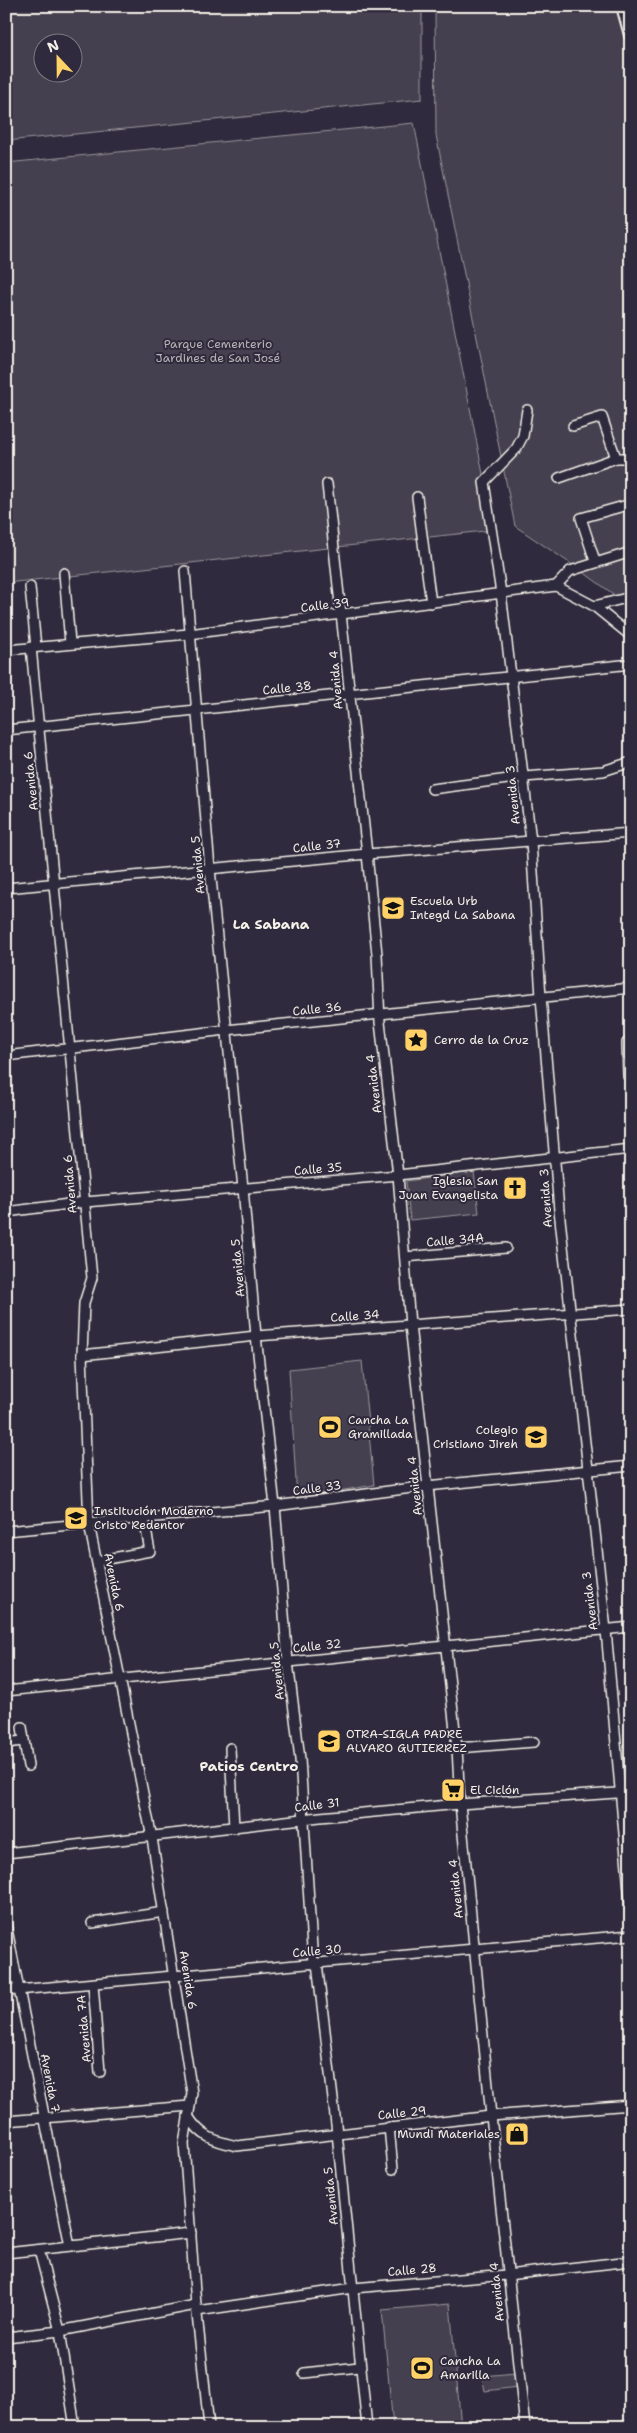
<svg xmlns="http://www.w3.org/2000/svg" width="637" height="2433" viewBox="0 0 637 2433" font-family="'Shantell Sans',sans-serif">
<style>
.green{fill:#454050;stroke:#9c989c;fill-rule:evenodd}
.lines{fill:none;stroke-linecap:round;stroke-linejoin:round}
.street-casing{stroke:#f4f1e8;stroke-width:12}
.secondary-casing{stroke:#f4f1e8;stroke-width:16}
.street{stroke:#2f2a3d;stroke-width:9}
.secondary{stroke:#2f2a3d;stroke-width:12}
.labels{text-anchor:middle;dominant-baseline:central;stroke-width:4;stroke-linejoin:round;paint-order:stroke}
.park-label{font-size:12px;fill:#b7b3b3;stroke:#2f2a3d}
.street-label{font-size:12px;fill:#f4f1e8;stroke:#2f2a3d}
.poi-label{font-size:12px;fill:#f4f1e8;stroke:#2f2a3d;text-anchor:start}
.neighbourhood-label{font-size:14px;font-weight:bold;fill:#f4f1e8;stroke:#2f2a3d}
</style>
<rect width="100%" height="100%" fill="#2f2a3d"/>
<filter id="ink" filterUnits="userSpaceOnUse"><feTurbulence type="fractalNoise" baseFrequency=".02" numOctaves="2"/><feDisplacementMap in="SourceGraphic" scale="10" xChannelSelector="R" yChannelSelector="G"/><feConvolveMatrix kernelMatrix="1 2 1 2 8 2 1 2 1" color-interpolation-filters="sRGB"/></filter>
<g filter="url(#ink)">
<g class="green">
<path d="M6,6H422V99L6,141ZM42,42H72V72H42Z"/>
<polygon points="435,6 618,6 631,51 631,607 583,572 515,526 436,135"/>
<polygon points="414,123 494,530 6,583 6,163"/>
<polygon points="474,1172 479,1213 410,1220 406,1181"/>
<polygon points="362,1361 374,1485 297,1498 289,1369"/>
<polygon points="450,2304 461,2427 393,2427 382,2310"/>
<polygon points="516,2373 518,2387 485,2391 482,2376"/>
</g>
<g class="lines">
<g class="street-casing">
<g id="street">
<polyline points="527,410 523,436 516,449 484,482 501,593 531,841 541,997 559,1210 606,1630 631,1913"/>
<polyline points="573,426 602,417 616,458 631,458"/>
<polyline points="559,478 616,458"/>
<polyline points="327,484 367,854 377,954 380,1022 398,1175 410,1325 457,1748 460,1804 491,2116 525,2427"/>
<polyline points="417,497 431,603"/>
<polyline points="595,561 581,518 631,504"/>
<polyline points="185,571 210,869 243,1188 256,1336 275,1506 288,1662 300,1759 313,1964"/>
<polyline points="64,573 70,643"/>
<polyline points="556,586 570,571 631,552"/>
<polyline points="30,587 36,647"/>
<polyline points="594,606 631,597"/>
<polyline points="31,647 92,1278 84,1303 82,1355 89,1524 152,1838 192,2093 184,2144 196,2305 209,2427"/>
<polyline points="6,650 189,634 556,586 594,606 631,636"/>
<polyline points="6,730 631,664"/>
<polyline points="432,789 524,777 603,771 631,762"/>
<polyline points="6,888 367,854 631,833"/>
<polyline points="6,1056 226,1030 631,988"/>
<polyline points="628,1076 627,1043 631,1042"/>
<polyline points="6,1212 85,1202 398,1175 631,1149"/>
<polyline points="405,1257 506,1248"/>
<polyline points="82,1355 256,1336 631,1309"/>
<polyline points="6,1531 275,1506 427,1486 631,1466"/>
<polyline points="97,1561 150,1551 144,1519"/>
<polyline points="6,1691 631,1627"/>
<polyline points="22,1727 28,1766"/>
<polyline points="6,1743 23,1741"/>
<polyline points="230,1748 234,1828"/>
<polyline points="457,1748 534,1742"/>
<polyline points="6,1853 320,1817 460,1804 631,1792"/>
<polyline points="92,1923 164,1912"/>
<polyline points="6,1924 70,2246"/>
<polyline points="317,1963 337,2133 367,2427"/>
<polyline points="93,1984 100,2072"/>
<polyline points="6,1991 631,1935"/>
<path d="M188,2116C201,2137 214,2141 237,2146L491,2116L631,2105"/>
<polyline points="6,2121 190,2106"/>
<polyline points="389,2127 393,2169"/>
<polyline points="39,2250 60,2331 75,2427"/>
<polyline points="6,2253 191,2233"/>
<polyline points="197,2311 353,2288 507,2275 631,2261"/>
<polyline points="6,2337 60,2331 196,2305"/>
<polyline points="304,2373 359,2367"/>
<polyline points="606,2427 631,2425"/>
</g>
</g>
<g class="secondary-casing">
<polyline id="secondary" points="623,6 631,35"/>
</g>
<use href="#street" class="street"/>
<use href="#secondary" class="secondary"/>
</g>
</g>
<defs>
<g id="school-square" transform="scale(1.25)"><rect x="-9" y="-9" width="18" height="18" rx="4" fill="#ffd166" stroke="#2f2a3d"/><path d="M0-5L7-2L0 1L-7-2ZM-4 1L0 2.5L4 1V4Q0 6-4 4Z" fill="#111"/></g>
<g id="sight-square" transform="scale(1.25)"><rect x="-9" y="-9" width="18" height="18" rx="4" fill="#ffd166" stroke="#2f2a3d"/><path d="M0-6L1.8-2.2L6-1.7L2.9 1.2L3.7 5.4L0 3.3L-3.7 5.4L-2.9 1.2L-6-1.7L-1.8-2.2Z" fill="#111"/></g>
<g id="church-square" transform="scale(1.25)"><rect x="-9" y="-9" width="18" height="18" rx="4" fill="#ffd166" stroke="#2f2a3d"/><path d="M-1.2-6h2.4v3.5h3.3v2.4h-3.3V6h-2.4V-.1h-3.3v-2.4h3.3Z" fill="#111"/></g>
<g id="stadium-square" transform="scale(1.25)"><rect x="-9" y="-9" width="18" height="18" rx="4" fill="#ffd166" stroke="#2f2a3d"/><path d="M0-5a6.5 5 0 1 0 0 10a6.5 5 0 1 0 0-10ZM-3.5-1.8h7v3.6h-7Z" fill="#111"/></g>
<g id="supermarket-square" transform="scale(1.25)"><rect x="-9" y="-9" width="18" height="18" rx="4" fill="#ffd166" stroke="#2f2a3d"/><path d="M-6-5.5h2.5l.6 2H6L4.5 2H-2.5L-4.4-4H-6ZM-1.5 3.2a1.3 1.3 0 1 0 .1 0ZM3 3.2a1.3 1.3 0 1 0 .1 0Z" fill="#111"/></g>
<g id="shop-square" transform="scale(1.25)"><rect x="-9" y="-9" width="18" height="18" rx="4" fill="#ffd166" stroke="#2f2a3d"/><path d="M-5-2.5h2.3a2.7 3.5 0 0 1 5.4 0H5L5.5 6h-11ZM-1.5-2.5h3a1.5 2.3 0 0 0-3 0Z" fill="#111"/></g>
</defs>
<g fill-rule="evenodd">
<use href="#school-square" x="393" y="908"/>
<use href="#sight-square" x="416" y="1040"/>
<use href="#church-square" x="515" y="1188"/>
<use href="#stadium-square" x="330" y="1427"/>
<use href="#school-square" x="536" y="1437"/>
<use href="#school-square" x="76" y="1518"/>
<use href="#school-square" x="329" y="1741"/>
<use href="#supermarket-square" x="453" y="1790"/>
<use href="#shop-square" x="517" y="2134"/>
<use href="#stadium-square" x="422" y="2368"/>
</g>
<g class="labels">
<g class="park-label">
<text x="218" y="344">Parque Cementerio<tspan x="218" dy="14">Jardines de San José</tspan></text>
</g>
<g class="street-label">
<text transform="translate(325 605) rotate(-7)">Calle 39</text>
<text transform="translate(336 680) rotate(-95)">Avenida 4</text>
<text transform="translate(287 688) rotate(-6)">Calle 38</text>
<text transform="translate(31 781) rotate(-96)">Avenida 6</text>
<text transform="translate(513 795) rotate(-96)">Avenida 3</text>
<text transform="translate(317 846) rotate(-6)">Calle 37</text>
<text transform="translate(198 865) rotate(-95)">Avenida 5</text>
<text transform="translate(317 1009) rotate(-6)">Calle 36</text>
<text transform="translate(374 1084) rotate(-97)">Avenida 4</text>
<text transform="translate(318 1169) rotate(-5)">Calle 35</text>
<text transform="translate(70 1184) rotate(-95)">Avenida 6</text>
<text transform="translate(546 1198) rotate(-94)">Avenida 3</text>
<text transform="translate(455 1240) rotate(-5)">Calle 34A</text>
<text transform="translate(238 1268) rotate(-95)">Avenida 5</text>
<text transform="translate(355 1316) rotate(-4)">Calle 34</text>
<text transform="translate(415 1486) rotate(-96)">Avenida 4</text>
<text transform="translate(317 1488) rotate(-7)">Calle 33</text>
<text transform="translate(114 1582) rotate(78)">Avenida 6</text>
<text transform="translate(590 1601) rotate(-97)">Avenida 3</text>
<text transform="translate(317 1646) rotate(-6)">Calle 32</text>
<text transform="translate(277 1671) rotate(-96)">Avenida 5</text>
<text transform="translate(317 1805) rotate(-7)">Calle 31</text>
<text transform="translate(456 1889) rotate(-96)">Avenida 4</text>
<text transform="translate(317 1951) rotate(-5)">Calle 30</text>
<text transform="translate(188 1980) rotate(81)">Avenida 6</text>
<text transform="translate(84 2029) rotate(-95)">Avenida 7A</text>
<text transform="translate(50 2083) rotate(79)">Avenida 7</text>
<text transform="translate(402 2113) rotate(-6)">Calle 29</text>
<text transform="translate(331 2196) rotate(-96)">Avenida 5</text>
<text transform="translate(412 2270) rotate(-5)">Calle 28</text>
<text transform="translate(497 2292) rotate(-96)">Avenida 4</text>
</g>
<g class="poi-label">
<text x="410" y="901">Escuela Urb<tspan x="410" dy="14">Integd La Sabana</tspan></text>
<text x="434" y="1040">Cerro de la Cruz</text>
<text x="498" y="1181" text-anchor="end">Iglesia San<tspan x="498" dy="14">Juan Evangelista</tspan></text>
<text x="348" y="1420">Cancha La<tspan x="348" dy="14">Gramillada</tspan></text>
<text x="518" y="1430" text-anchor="end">Colegio<tspan x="518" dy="14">Cristiano Jireh</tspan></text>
<text x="94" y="1511">Institución Moderno<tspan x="94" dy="14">Cristo Redentor</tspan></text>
<text x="346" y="1734">OTRA-SIGLA PADRE<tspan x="346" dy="14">ALVARO GUTIERREZ</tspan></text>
<text x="470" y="1790">El Ciclón</text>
<text x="500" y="2134" text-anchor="end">Mundi Materiales</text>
<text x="440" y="2361">Cancha La<tspan x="440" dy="14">Amarilla</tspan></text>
</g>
<g class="neighbourhood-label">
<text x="271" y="924">La Sabana</text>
<text x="249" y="1766">Patios Centro</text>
</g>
</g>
<rect width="637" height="2433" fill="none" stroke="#2f2a3d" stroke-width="25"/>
<rect x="12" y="12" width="612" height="2408" fill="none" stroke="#f4f1e8" stroke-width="2" filter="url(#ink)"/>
<g transform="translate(58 58) rotate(338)"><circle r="24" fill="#2f2a3d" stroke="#7e7a81"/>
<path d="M0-4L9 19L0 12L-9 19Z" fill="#ffd166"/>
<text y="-8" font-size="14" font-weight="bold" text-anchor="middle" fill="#f4f1e8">N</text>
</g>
</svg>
